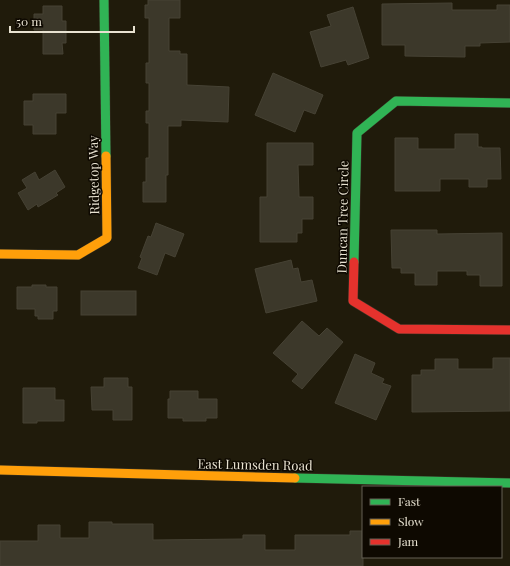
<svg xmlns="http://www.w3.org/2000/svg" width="510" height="566" viewBox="0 0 510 566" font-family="'Playfair Display',serif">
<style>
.building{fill:#3c382a;stroke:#464234}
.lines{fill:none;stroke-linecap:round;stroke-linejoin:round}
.fast-casing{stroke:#3a3628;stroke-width:10}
.slow-casing{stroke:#3a3628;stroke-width:10}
.jam-casing{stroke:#3a3628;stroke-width:10}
.fast{stroke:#30b455;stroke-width:9}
.slow{stroke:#ff9f0a;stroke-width:9}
.jam{stroke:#e5322d;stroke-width:9}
.labels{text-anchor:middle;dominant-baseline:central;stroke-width:3;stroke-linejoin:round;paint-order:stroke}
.street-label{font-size:13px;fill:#e8e2d1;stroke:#0e0901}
</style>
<rect width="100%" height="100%" fill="#201b0b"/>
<g class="building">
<polygon points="148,0 180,0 180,18 169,18 169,51 180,51 180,54 187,54 187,85 229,87 228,122 181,120 181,126 168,126 168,175 166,175 166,202 143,202 143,182 146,182 146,158 149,158 149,123 146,123 146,111 149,111 149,83 146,83 146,63 149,63 149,18 145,18 145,5 148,5"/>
<polygon points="452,3 452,10 497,10 497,5 510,5 510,42 480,43 480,46 465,46 465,57 405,56 405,45 382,45 382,4"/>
<polygon points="43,6 62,6 62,21 66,21 66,43 62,43 63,54 43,54 43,30 34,30 34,14 43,14"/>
<polygon points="353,7 369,58 348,65 346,60 321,67 310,32 331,26 327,15"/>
<polygon points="273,73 323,95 315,114 304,110 295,132 255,115"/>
<polygon points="33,94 66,94 66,113 56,113 56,134 33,134 33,125 24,125 24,101 33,101"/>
<polygon points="455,134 478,134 478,147 482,147 482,148 500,148 501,179 487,179 487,187 469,187 469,179 440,179 440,191 395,191 395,138 418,138 418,149 455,149"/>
<polygon points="267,143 313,143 313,165 298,165 299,197 313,197 313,219 302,219 302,233 297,233 297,242 260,242 260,197 267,197"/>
<polygon points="55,170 65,187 56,193 58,195 38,207 37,204 28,210 18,193 27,188 22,180 35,172 39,180"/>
<polygon points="156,223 184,234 175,257 165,253 157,275 138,268 142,258 140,257 148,236 151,237"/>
<polygon points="391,230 437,230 437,234 502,233 502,286 480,286 480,275 467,275 467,271 437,271 437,285 415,285 415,273 401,273 401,268 392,268"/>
<polygon points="291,260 293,269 298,268 301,282 312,280 317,301 266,313 255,269"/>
<polygon points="32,285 46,285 46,287 57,287 57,311 53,311 53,319 38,319 38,316 35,316 35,309 17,309 17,287 32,287"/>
<rect x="81" y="291" width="55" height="24"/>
<polygon points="302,321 319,336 327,328 343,342 302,389 292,381 298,374 273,353"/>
<polygon points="355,354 375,363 371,373 384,379 382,383 391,386 376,420 335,403"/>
<polygon points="493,358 510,358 510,411 412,412 412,375 421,375 421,370 435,370 435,359 458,359 458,369 493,369"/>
<polygon points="104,378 128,378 128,387 132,387 132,420 113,420 113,410 92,410 91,387 104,387"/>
<polygon points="23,388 55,388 55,400 64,400 64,421 37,421 37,423 23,423"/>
<polygon points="170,391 198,391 198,399 217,399 217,418 206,418 206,421 183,421 183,418 168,418 168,399 170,399"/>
<polygon points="89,522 112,522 112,524 153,524 153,540 243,539 243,535 265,535 265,550 295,550 295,535 350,535 350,531 363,531 363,566 0,566 0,541 38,541 38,525 60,525 60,538 89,538"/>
</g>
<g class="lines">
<g class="fast-casing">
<g id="fast">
<polyline points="104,0 106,156"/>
<polyline points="354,262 357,133 396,101 510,103"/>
<polyline points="295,478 510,483"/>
</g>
</g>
<g class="slow-casing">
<g id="slow">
<polyline points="0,254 78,255 107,238 106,156"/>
<polyline points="0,470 295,478"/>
</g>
</g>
<g class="jam-casing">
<polyline id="jam" points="354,262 353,301 399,329 510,330"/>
</g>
<use href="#fast" class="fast"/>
<use href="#slow" class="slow"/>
<use href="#jam" class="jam"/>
</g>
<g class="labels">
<g class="street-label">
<text transform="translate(93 175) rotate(-91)">Ridgetop Way</text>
<text transform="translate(342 217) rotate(-89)">Duncan Tree Circle</text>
<text transform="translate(255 464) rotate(1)">East Lumsden Road</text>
</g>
</g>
<rect x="362" y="486" width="140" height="72" fill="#0e0901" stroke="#656054"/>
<rect x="370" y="499" width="20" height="6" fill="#30b455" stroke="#656054"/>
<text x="398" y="506" font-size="12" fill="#e8e2d1">Fast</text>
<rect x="370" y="519" width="20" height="6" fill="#ff9f0a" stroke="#656054"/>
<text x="398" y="526" font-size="12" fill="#e8e2d1">Slow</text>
<rect x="370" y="539" width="20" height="6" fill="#e5322d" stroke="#656054"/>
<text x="398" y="546" font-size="12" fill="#e8e2d1">Jam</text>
<path d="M10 26v6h124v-6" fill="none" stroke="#e8e2d1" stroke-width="2"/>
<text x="16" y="26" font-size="12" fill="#e8e2d1" stroke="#0e0901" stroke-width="3" paint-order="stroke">50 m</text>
</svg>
